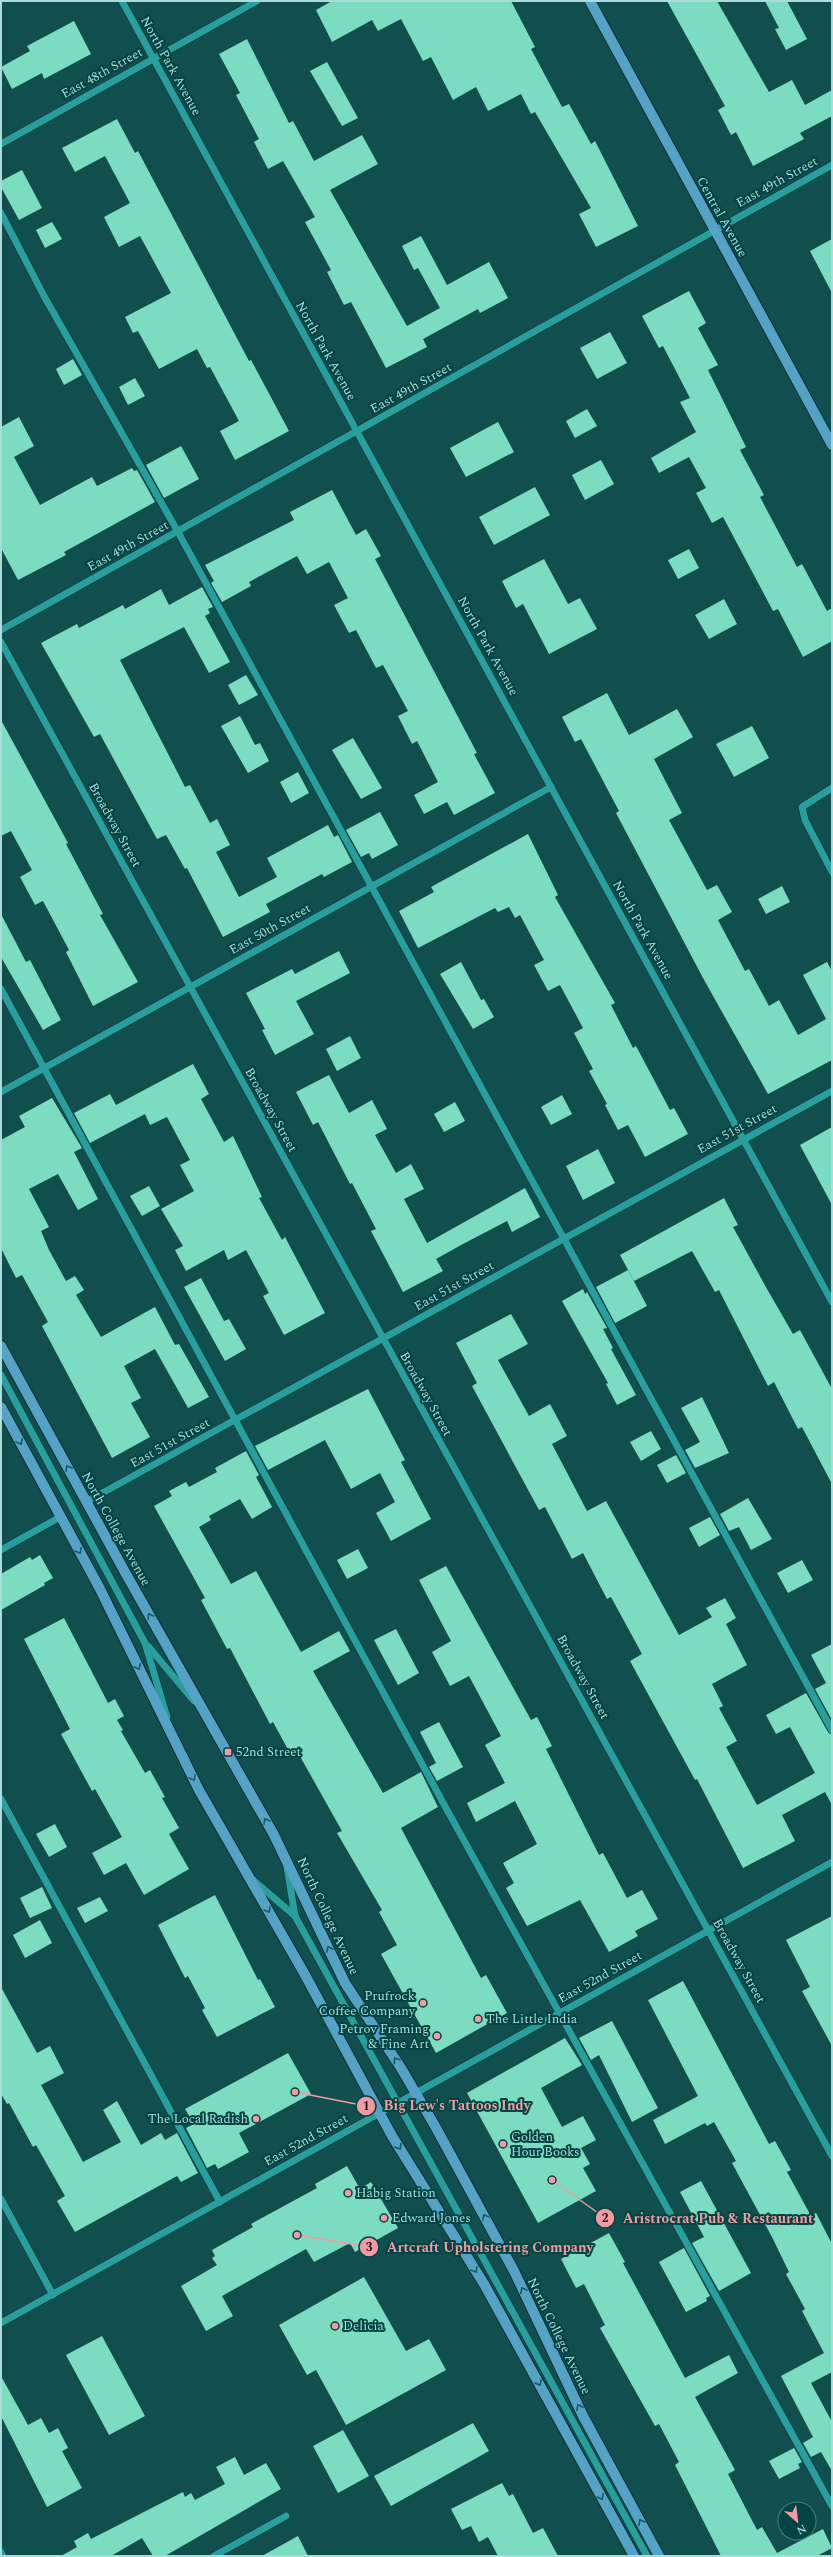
<svg xmlns="http://www.w3.org/2000/svg" width="833" height="2557" viewBox="0 0 833 2557" font-family="Spectral,serif">
<style>
.building{fill:#7cdcc1}
.lines{fill:none;stroke-linecap:round;stroke-linejoin:round}
.minor-casing{stroke:#0e3131;stroke-width:8}
.major-casing{stroke:#0e3131;stroke-width:12}
.minor{stroke:#289f9d;stroke-width:7}
.major{stroke:#54a2c6;stroke-width:10}
.oneway{stroke:#155c64}
.poi-dot{fill:#f49aa3;stroke:#004443;stroke-width:1.5}
.labels{text-anchor:middle;dominant-baseline:central;stroke-width:4;stroke-linejoin:round;paint-order:stroke}
.street-label{font-size:13px;fill:#acdcda;stroke:#004443}
.poi-label{font-size:13px;fill:#acdcda;stroke:#004443;text-anchor:start}
.leader{fill:none;stroke:#f49aa3;stroke-width:1.5}
.callout-dot{fill:#f49aa3;stroke:#004443;stroke-width:1.5}
.mark-label{font-size:12px;text-anchor:middle;font-weight:bold;fill:#111}
.callout-label{font-size:14px;text-anchor:middle;font-weight:bold;fill:#f49aa3;stroke:#004443;stroke-width:4;stroke-linejoin:round;paint-order:stroke}
</style>
<rect width="100%" height="100%" fill="#114f4e"/>
<g class="building">
<polygon points="332,1 511,1 535,47 531,49 562,107 569,104 591,144 595,141 638,226 596,247 579,214 591,208 535,112 531,114 521,94 488,111 476,87 453,100 431,57 423,61 401,19 378,31 372,20 332,42 316,10"/>
<polygon points="667,1 717,1 769,92 792,80 805,105 832,90 832,116 800,133 804,139 753,166 736,132 731,135 718,110 725,106"/>
<polygon points="765,1 787,1 807,39 786,50 775,29 779,28"/>
<polygon points="74,21 91,54 44,79 42,73 12,89 1,67 30,51 27,46"/>
<polygon points="247,39 289,123 293,121 314,161 362,135 378,164 330,190 407,326 440,308 418,268 414,270 402,246 421,236 447,285 489,262 508,298 480,313 478,309 423,339 427,347 386,368 351,302 344,305 327,272 331,270 305,222 315,217 283,161 268,169 254,142 259,139 236,95 240,93 219,54"/>
<polygon points="327,62 358,118 342,126 310,71"/>
<polygon points="117,119 135,153 138,151 249,361 251,360 289,431 235,460 220,431 239,421 210,367 207,368 197,349 159,369 138,331 133,333 125,317 171,293 140,236 119,247 104,217 130,203 105,156 75,172 62,148"/>
<polygon points="22,170 42,208 19,220 1,187 1,181"/>
<polygon points="52,222 62,239 45,248 36,230"/>
<polygon points="832,239 832,293 810,251"/>
<polygon points="689,291 706,323 698,328 718,365 708,370 746,447 740,450 764,495 760,497 797,567 802,564 827,611 832,608 832,641 803,657 778,609 773,611 723,517 712,523 696,493 706,488 689,457 659,473 651,458 696,432 680,402 690,398 663,346 659,348 642,316"/>
<polygon points="610,332 627,363 597,379 580,348"/>
<polygon points="73,359 82,375 64,385 56,369"/>
<polygon points="135,378 145,396 128,405 119,387"/>
<polygon points="587,409 597,426 575,438 566,421"/>
<polygon points="19,417 34,446 14,457 40,505 92,477 97,486 132,468 134,471 137,470 155,502 64,552 66,555 18,580 1,548 1,427"/>
<polygon points="498,422 514,452 466,477 450,448"/>
<polygon points="181,446 199,479 164,498 146,465"/>
<polygon points="601,460 614,484 585,500 572,475"/>
<polygon points="535,487 550,515 494,545 479,517"/>
<polygon points="332,490 356,535 366,529 381,556 375,559 477,753 474,754 495,793 454,815 447,802 424,814 414,795 438,782 417,741 412,744 398,716 408,711 383,665 376,668 356,630 349,633 334,605 348,598 329,562 307,574 297,556 249,582 251,586 222,602 211,583 214,581 205,565 294,520 290,512"/>
<polygon points="689,549 699,568 678,579 668,560"/>
<polygon points="544,559 568,604 580,598 597,629 549,654 523,604 516,608 502,581"/>
<polygon points="202,587 213,607 208,609 210,613 205,616 230,662 209,673 184,627 120,660 185,787 190,785 210,823 217,819 230,845 216,852 239,897 277,877 267,858 328,825 334,837 338,835 352,862 324,877 322,874 266,904 270,912 223,937 187,868 185,869 166,835 157,839 100,734 94,737 41,643 77,624 79,628 123,605 125,609 161,589 169,605"/>
<polygon points="724,599 737,624 709,639 695,615"/>
<polygon points="246,675 258,695 239,705 228,685"/>
<polygon points="607,693 629,735 677,709 693,737 654,759 682,813 669,820 707,890 717,885 732,912 718,920 745,971 749,969 769,1006 779,1000 798,1035 826,1019 803,975 827,962 832,971 832,1060 768,1094 703,978 616,813 619,811 581,739 575,742 562,717"/>
<polygon points="240,716 255,745 260,743 269,761 248,773 221,726"/>
<polygon points="1,720 68,843 66,844 103,914 100,915 138,982 93,1006 66,952 69,950 43,901 35,905 20,877 32,870 11,831 1,836"/>
<polygon points="752,726 769,758 734,777 716,744"/>
<polygon points="353,738 382,788 361,799 332,750"/>
<polygon points="298,772 309,793 291,803 280,782"/>
<polygon points="380,812 398,845 372,859 369,853 361,857 346,830"/>
<polygon points="528,834 558,895 555,897 615,1003 611,1005 633,1048 636,1046 670,1110 674,1108 688,1134 645,1157 628,1125 618,1130 605,1105 607,1104 589,1071 593,1069 574,1033 583,1028 560,985 548,991 534,965 544,960 520,915 515,918 509,907 498,912 495,908 418,948 399,911 434,892 431,887"/>
<polygon points="782,886 790,902 766,914 758,899"/>
<polygon points="1,914 26,962 30,960 61,1020 43,1030 1,957"/>
<polygon points="339,951 350,973 296,1001 314,1034 275,1055 262,1030 265,1029 246,993 292,969 295,974"/>
<polygon points="461,962 481,1000 484,999 494,1017 473,1029 440,974"/>
<polygon points="350,1036 361,1058 337,1071 326,1049"/>
<polygon points="193,1064 209,1094 201,1099 224,1142 233,1136 262,1197 259,1198 282,1240 285,1237 325,1313 284,1335 263,1296 269,1293 246,1250 228,1260 224,1250 186,1271 175,1250 183,1246 161,1209 194,1191 180,1165 190,1160 167,1117 150,1125 145,1114 90,1143 74,1113 110,1094 116,1105"/>
<polygon points="329,1075 349,1113 372,1100 387,1129 375,1135 396,1173 411,1164 424,1189 404,1199 427,1243 525,1188 540,1217 512,1232 507,1221 463,1244 436,1259 443,1271 403,1292 371,1231 376,1229 352,1183 350,1184 318,1122 313,1125 296,1092"/>
<polygon points="562,1095 572,1114 551,1125 541,1107"/>
<polygon points="52,1098 82,1148 74,1152 98,1199 78,1210 58,1174 29,1189 49,1227 41,1231 49,1250 66,1281 75,1276 84,1290 76,1295 101,1337 155,1307 175,1345 179,1344 209,1397 188,1408 155,1349 124,1366 141,1398 131,1403 150,1437 112,1458 42,1326 48,1322 22,1275 16,1278 1,1248 1,1140 25,1127 19,1116"/>
<polygon points="455,1102 465,1121 444,1132 434,1114"/>
<polygon points="832,1127 832,1205 800,1145"/>
<polygon points="598,1149 615,1183 583,1200 566,1166"/>
<polygon points="149,1186 160,1206 142,1216 130,1196"/>
<polygon points="724,1198 738,1225 733,1227 767,1289 793,1334 800,1330 832,1389 832,1484 802,1427 798,1429 774,1382 768,1386 719,1290 715,1292 692,1251 634,1281 620,1255"/>
<polygon points="628,1270 647,1306 615,1323 596,1287"/>
<polygon points="201,1278 224,1321 229,1319 246,1349 225,1361 184,1287"/>
<polygon points="583,1289 585,1294 587,1292 607,1328 603,1329 613,1348 611,1349 636,1395 617,1405 606,1384 608,1383 562,1301"/>
<polygon points="511,1314 528,1344 498,1360 529,1416 550,1404 567,1436 552,1444 587,1511 606,1501 679,1635 712,1617 706,1608 725,1598 736,1618 726,1624 747,1665 712,1684 723,1706 719,1708 737,1741 726,1747 757,1805 815,1773 790,1727 776,1734 766,1715 806,1693 828,1732 832,1735 832,1805 825,1792 782,1815 795,1841 743,1868 697,1779 695,1780 630,1661 642,1654 611,1597 607,1599 583,1553 572,1559 545,1507 539,1510 472,1386 477,1383 456,1343"/>
<polygon points="368,1389 405,1460 401,1462 431,1519 391,1541 376,1513 395,1502 380,1473 351,1489 325,1440 268,1470 255,1446"/>
<polygon points="702,1397 729,1453 695,1468 685,1450 700,1442 681,1408"/>
<polygon points="651,1431 661,1449 641,1461 630,1442"/>
<polygon points="246,1451 259,1475 256,1477 272,1507 252,1519 240,1499 209,1516 211,1520 199,1527 231,1584 256,1571 301,1652 339,1631 350,1651 313,1671 383,1793 421,1772 438,1807 401,1828 481,1978 486,1975 507,2013 436,2053 381,1954 397,1945 379,1912 382,1910 337,1833 342,1831 297,1751 291,1755 273,1722 270,1724 230,1648 227,1649 201,1600 205,1598 154,1506 172,1496 169,1491 186,1482 189,1487 217,1472 215,1468"/>
<polygon points="676,1455 686,1473 667,1483 657,1465"/>
<polygon points="748,1498 772,1539 751,1550 739,1527 729,1531 720,1514"/>
<polygon points="710,1517 720,1535 699,1547 689,1528"/>
<polygon points="358,1549 368,1568 347,1579 337,1560"/>
<polygon points="40,1555 53,1578 44,1583 45,1585 1,1610 1,1574 30,1557 32,1560"/>
<polygon points="802,1560 813,1580 788,1593 777,1573"/>
<polygon points="446,1566 531,1720 537,1717 552,1746 546,1749 599,1855 603,1853 627,1898 642,1890 658,1919 635,1931 638,1936 609,1952 580,1900 527,1926 506,1888 514,1883 503,1863 537,1844 515,1801 476,1822 467,1803 505,1783 485,1745 501,1736 469,1676 450,1686 432,1652 451,1641 419,1580"/>
<polygon points="64,1618 108,1703 115,1699 124,1716 117,1720 123,1730 121,1731 145,1773 150,1770 165,1797 162,1798 179,1828 169,1834 189,1869 144,1895 126,1863 104,1875 92,1853 122,1837 95,1789 92,1791 61,1734 70,1729 24,1639"/>
<polygon points="396,1629 419,1673 398,1685 374,1640"/>
<polygon points="832,1644 832,1720 815,1689 826,1683 811,1655"/>
<polygon points="439,1722 463,1767 437,1781 429,1767 436,1763 420,1732"/>
<polygon points="55,1824 67,1847 49,1857 36,1834"/>
<polygon points="42,1887 52,1908 30,1918 20,1898"/>
<polygon points="215,1895 258,1980 260,1979 275,2007 217,2037 202,2010 205,2008 188,1976 185,1978 158,1925"/>
<polygon points="100,1897 108,1911 85,1923 77,1908"/>
<polygon points="832,1916 832,2046 802,1991 810,1987 786,1940"/>
<polygon points="40,1920 52,1943 25,1958 13,1935"/>
<polygon points="683,1981 769,2144 775,2141 791,2170 787,2172 811,2216 816,2213 832,2244 832,2372 811,2383 832,2422 832,2471 821,2452 811,2457 803,2443 813,2437 781,2376 824,2353 802,2311 805,2309 786,2274 789,2272 772,2237 732,2163 736,2161 714,2122 707,2126 705,2123 665,2144 653,2120 698,2096 648,2000"/>
<polygon points="1,1987 37,2053 50,2046 64,2073 41,2085 83,2162 121,2142 103,2110 117,2101 141,2145 161,2133 165,2140 177,2133 198,2173 181,2182 177,2176 75,2232 57,2201 65,2196 36,2145 33,2147 9,2103 7,2104 1,2094"/>
<polygon points="612,2021 658,2108 632,2122 599,2055 591,2060 579,2038"/>
<polygon points="565,2038 582,2065 541,2088 562,2127 583,2116 596,2140 581,2148 590,2164 583,2168 596,2191 538,2223 467,2093"/>
<polygon points="288,2053 311,2094 239,2133 249,2152 218,2169 215,2164 207,2168 186,2128 194,2124 185,2109"/>
<polygon points="347,2166 360,2189 371,2182 398,2228 355,2252 350,2243 314,2262 306,2249 222,2296 233,2316 206,2331 181,2286 217,2265 212,2258 215,2256 212,2250 253,2227 251,2224 317,2188 315,2184"/>
<polygon points="701,2181 751,2273 719,2291 692,2243 704,2237 680,2192"/>
<polygon points="609,2233 625,2262 623,2263 685,2378 729,2355 738,2373 695,2397 735,2470 728,2474 757,2530 762,2527 777,2553 823,2529 832,2548 817,2556 721,2556 675,2465 679,2462 659,2424 655,2426 600,2328 605,2325 584,2284 576,2288 561,2259"/>
<polygon points="684,2248 710,2296 706,2298 707,2301 686,2312 659,2262"/>
<polygon points="364,2277 406,2351 429,2339 446,2370 346,2425 316,2370 307,2375 279,2325"/>
<polygon points="102,2336 145,2416 109,2435 66,2355"/>
<polygon points="1,2376 28,2425 41,2418 49,2433 58,2428 68,2448 62,2451 82,2488 47,2507 1,2416"/>
<polygon points="473,2423 489,2451 391,2506 374,2476"/>
<polygon points="343,2430 369,2476 338,2493 313,2446"/>
<polygon points="794,2448 802,2462 798,2464 800,2468 779,2479 769,2461"/>
<polygon points="235,2457 244,2475 266,2463 281,2489 165,2556 153,2556 142,2538 111,2556 61,2556 77,2547 74,2541 88,2533 91,2539 183,2492 185,2497 191,2493 195,2500 225,2484 216,2467"/>
<polygon points="502,2483 509,2496 513,2494 533,2533 543,2528 558,2556 498,2556 488,2537 479,2542 471,2526 462,2530 451,2509"/>
<polygon points="298,2536 308,2556 262,2556"/>
</g>
<g class="lines">
<g class="minor-casing">
<g id="minor">
<polyline points="122,1 832,1302"/>
<polyline points="1,144 257,1"/>
<polyline points="1,213 44,296 178,532 832,1730"/>
<polyline points="1,630 832,165"/>
<polyline points="1,642 832,2156"/>
<polyline points="832,788 802,807 805,820 832,872"/>
<polyline points="1,989 446,1808 832,2506"/>
<polyline points="1,1092 551,787"/>
<polyline points="1,1375 145,1643 167,1717"/>
<polyline points="86,1502 832,1091"/>
<polyline points="1,1550 60,1517"/>
<polyline points="148,1646 194,1701"/>
<polyline points="1,1799 220,2202"/>
<polyline points="287,1867 295,1916 647,2556"/>
<polyline points="253,1880 295,1916"/>
<polyline points="1,2199 53,2295"/>
<polyline points="1,2323 832,1862"/>
<polyline points="1,2552 3,2556"/>
<polyline points="214,2556 286,2516"/>
</g>
</g>
<g class="major-casing">
<g id="major">
<polyline points="590,1 832,445"/>
<polyline points="1,1346 126,1574 274,1835 345,1983 401,2068 435,2126 514,2271 583,2416 659,2556"/>
<polyline points="1,1407 99,1587 199,1790 304,1973 392,2136 484,2284 634,2556"/>
</g>
</g>
<use href="#minor" class="minor"/>
<use href="#major" class="major"/>
</g>
<defs><path id="oneway-chevron" d="M-2-3.5L2.5 0L-2 3.5" fill="none" stroke-width="1.6" stroke-linecap="round" stroke-linejoin="round"/></defs>
<g class="oneway">
<use href="#oneway-chevron" transform="translate(20 1442) rotate(61)"/>
<use href="#oneway-chevron" transform="translate(68 1468) rotate(-119)"/>
<use href="#oneway-chevron" transform="translate(79 1551) rotate(61)"/>
<use href="#oneway-chevron" transform="translate(150 1616) rotate(-120)"/>
<use href="#oneway-chevron" transform="translate(138 1667) rotate(64)"/>
<use href="#oneway-chevron" transform="translate(193 1778) rotate(62)"/>
<use href="#oneway-chevron" transform="translate(266 1821) rotate(-119)"/>
<use href="#oneway-chevron" transform="translate(268 1910) rotate(60)"/>
<use href="#oneway-chevron" transform="translate(329 1949) rotate(-115)"/>
<use href="#oneway-chevron" transform="translate(396 2060) rotate(-123)"/>
<use href="#oneway-chevron" transform="translate(399 2147) rotate(58)"/>
<use href="#oneway-chevron" transform="translate(485 2217) rotate(-118)"/>
<use href="#oneway-chevron" transform="translate(475 2270) rotate(58)"/>
<use href="#oneway-chevron" transform="translate(523 2290) rotate(-116)"/>
<use href="#oneway-chevron" transform="translate(539 2383) rotate(61)"/>
<use href="#oneway-chevron" transform="translate(579 2407) rotate(-116)"/>
<use href="#oneway-chevron" transform="translate(601 2497) rotate(61)"/>
<use href="#oneway-chevron" transform="translate(641 2522) rotate(-119)"/>
</g>
<g class="poi-dot">
<rect x="224" y="1748" width="8" height="8" rx="2"/>
<circle cx="423" cy="2003" r="4"/>
<circle cx="478" cy="2019" r="4"/>
<circle cx="437" cy="2036" r="4"/>
<circle cx="256" cy="2119" r="4"/>
<circle cx="503" cy="2144" r="4"/>
<circle cx="348" cy="2193" r="4"/>
<circle cx="384" cy="2218" r="4"/>
<circle cx="335" cy="2326" r="4"/>
</g>
<g class="labels">
<g class="street-label">
<text transform="translate(171 66) rotate(61)">North Park Avenue</text>
<text transform="translate(102 73) rotate(-29)">East 48th Street</text>
<text transform="translate(777 182) rotate(-29)">East 49th Street</text>
<text transform="translate(722 217) rotate(61)">Central Avenue</text>
<text transform="translate(326 351) rotate(61)">North Park Avenue</text>
<text transform="translate(411 388) rotate(-29)">East 49th Street</text>
<text transform="translate(128 546) rotate(-29)">East 49th Street</text>
<text transform="translate(488 646) rotate(61)">North Park Avenue</text>
<text transform="translate(115 825) rotate(61)">Broadway Street</text>
<text transform="translate(270 929) rotate(-29)">East 50th Street</text>
<text transform="translate(643 930) rotate(61)">North Park Avenue</text>
<text transform="translate(271 1110) rotate(61)">Broadway Street</text>
<text transform="translate(737 1129) rotate(-29)">East 51st Street</text>
<text transform="translate(454 1286) rotate(-29)">East 51st Street</text>
<text transform="translate(426 1394) rotate(61)">Broadway Street</text>
<text transform="translate(170 1443) rotate(-29)">East 51st Street</text>
<text transform="translate(116 1529) rotate(61)">North College Avenue</text>
<text transform="translate(583 1677) rotate(61)">Broadway Street</text>
<text transform="translate(328 1916) rotate(65)">North College Avenue</text>
<text transform="translate(739 1961) rotate(61)">Broadway Street</text>
<text transform="translate(600 1977) rotate(-29)">East 52nd Street</text>
<text transform="translate(306 2140) rotate(-29)">East 52nd Street</text>
<text transform="translate(559 2336) rotate(64)">North College Avenue</text>
</g>
<g class="poi-label">
<text x="236" y="1752">52nd Street</text>
<text x="415" y="1996" text-anchor="end">Prufrock<tspan x="415" dy="15">Coffee Company</tspan></text>
<text x="486" y="2019">The Little India</text>
<text x="429" y="2029" text-anchor="end">Petrov Framing<tspan x="429" dy="15">&amp; Fine Art</tspan></text>
<text x="248" y="2119" text-anchor="end">The Local Radish</text>
<text x="511" y="2137">Golden<tspan x="511" dy="15">Hour Books</tspan></text>
<text x="356" y="2193">Habig Station</text>
<text x="392" y="2218">Edward Jones</text>
<text x="343" y="2326">Delicia</text>
</g>
</g>
<path class="leader" d="M295 2092L366 2106M552 2180L605 2218M297 2235L369 2247"/>
<g class="callout-dot">
<circle cx="295" cy="2092" r="4"/>
<circle cx="552" cy="2180" r="4"/>
<circle cx="297" cy="2235" r="4"/>
<circle cx="366" cy="2106" r="10"/>
<circle cx="605" cy="2218" r="10"/>
<circle cx="369" cy="2247" r="10"/>
</g>
<g class="mark-label">
<text x="366" y="2110">1</text>
<text x="605" y="2222">2</text>
<text x="369" y="2251">3</text>
</g>
<g class="callout-label">
<text x="457" y="2110">Big Lew's Tattoos Indy</text>
<text x="718" y="2223">Aristrocrat Pub &amp; Restaurant</text>
<text x="490" y="2252">Artcraft Upholstering Company</text>
</g>
<rect width="833" height="2557" fill="none" stroke="#acdcda" stroke-width="4"/>
<g transform="translate(797 2521) rotate(152)"><circle r="19" fill="#004443" stroke="#45817f"/>
<path d="M0-3L7 15L0 10L-7 15Z" fill="#f49aa3"/>
<text y="-6" font-size="11" font-weight="bold" text-anchor="middle" fill="#acdcda">N</text>
</g>
</svg>
